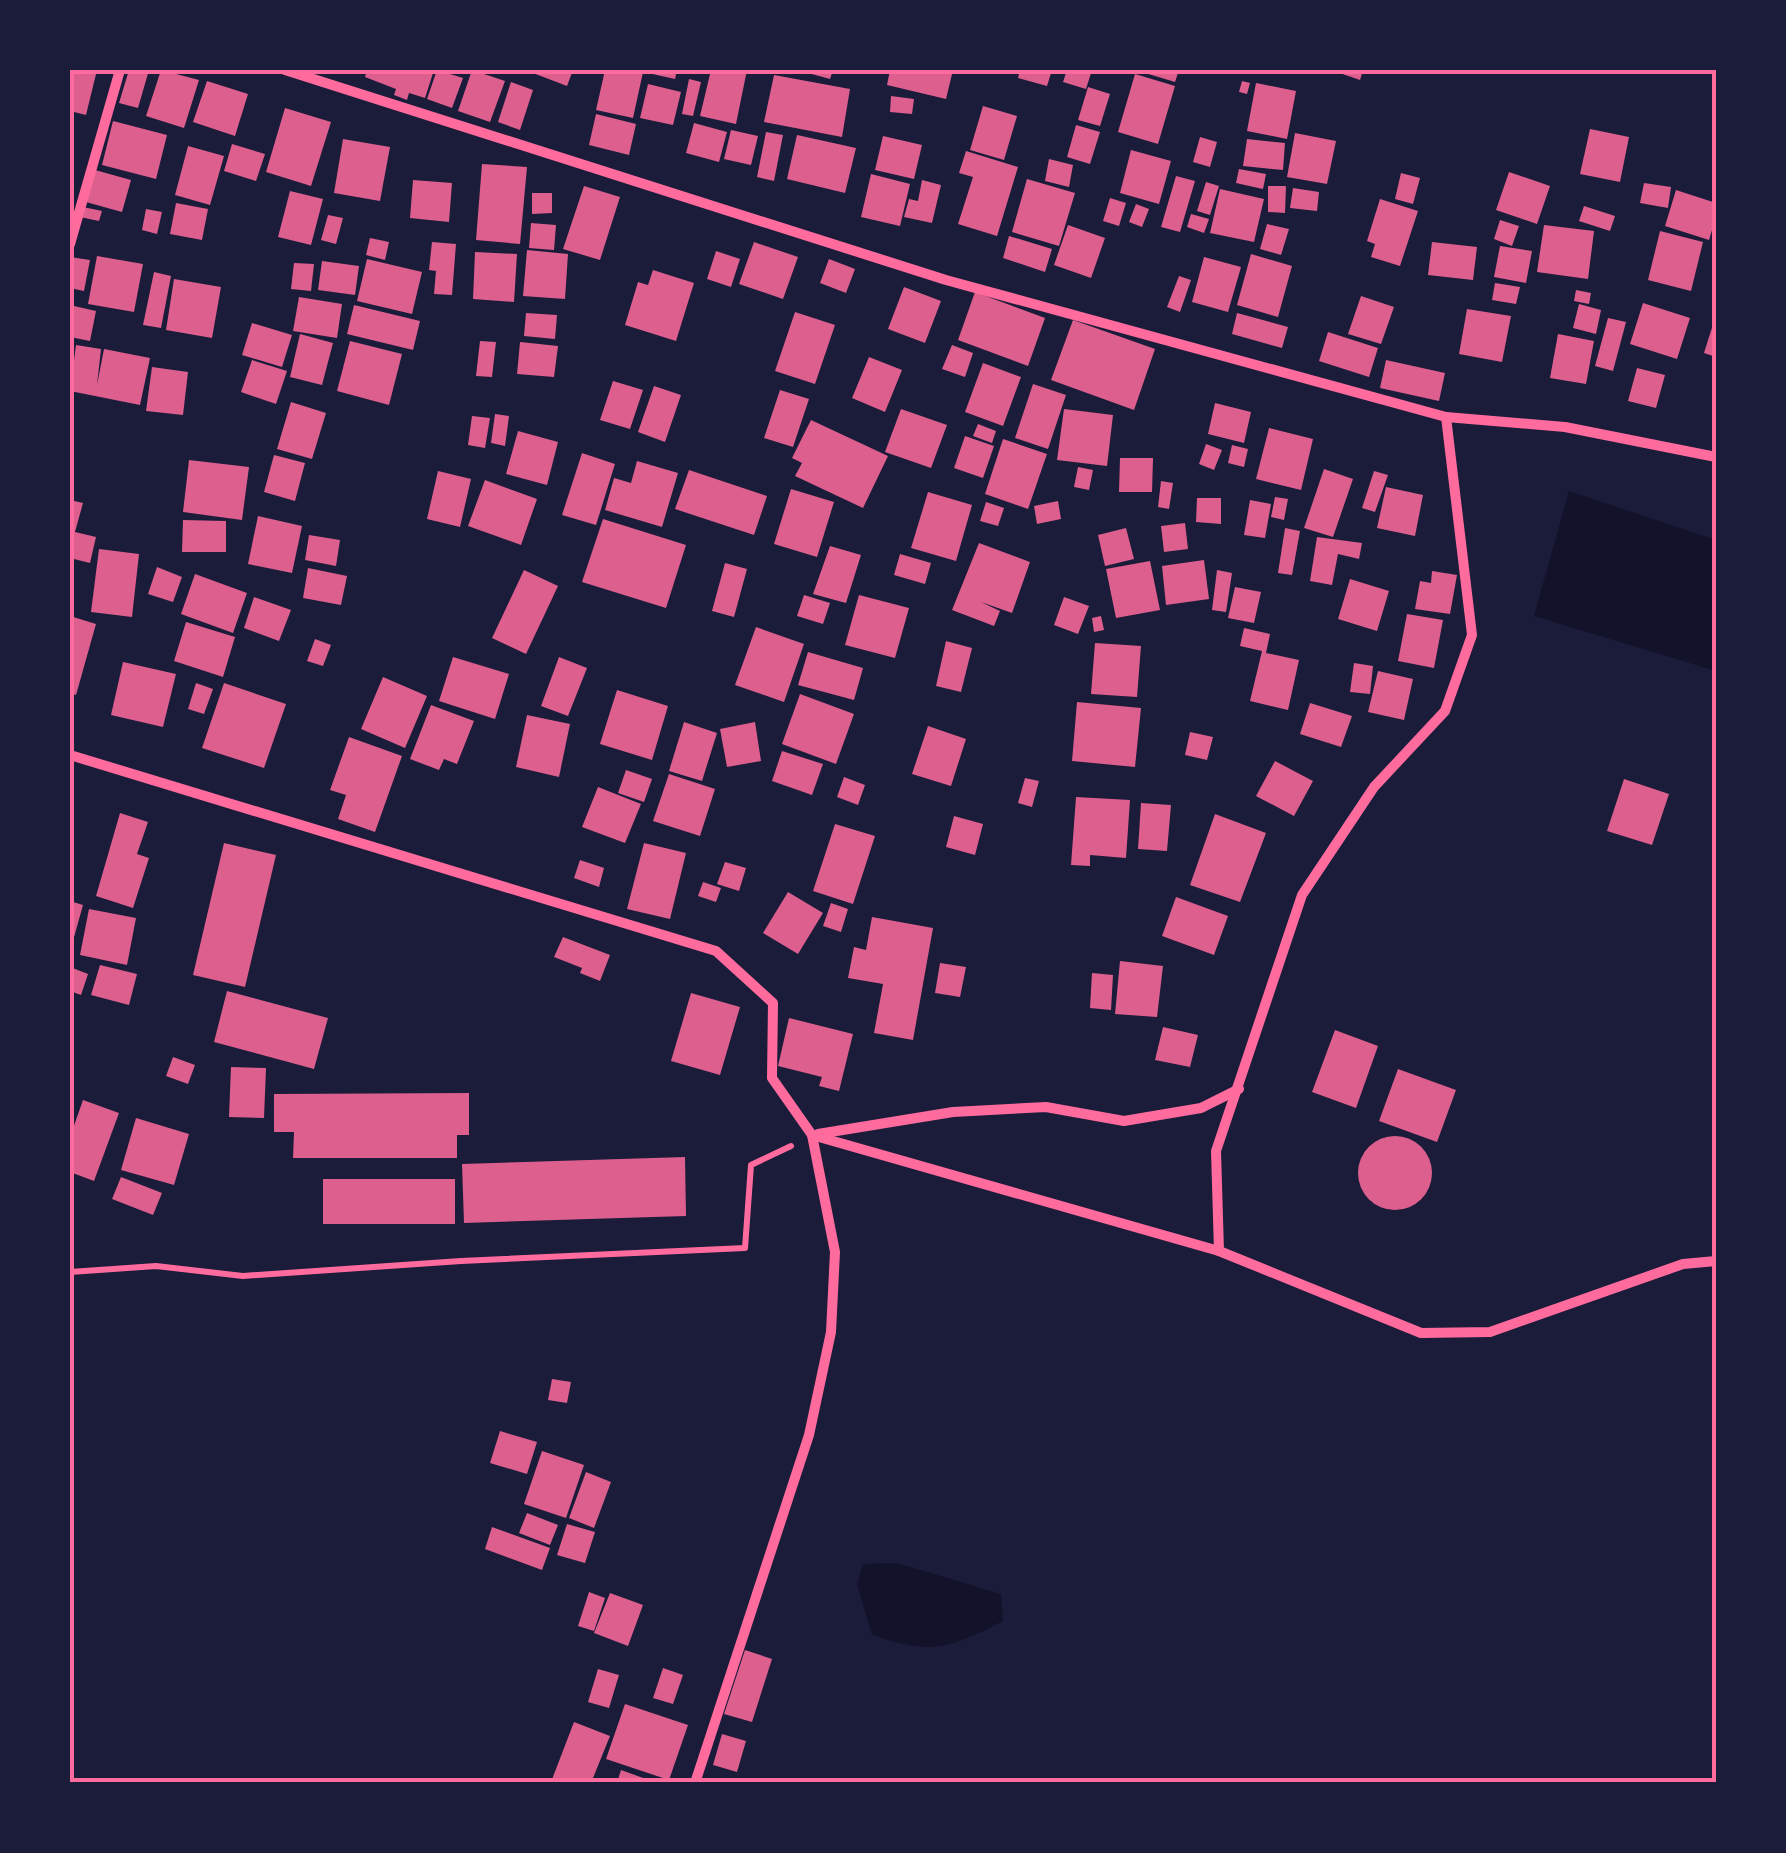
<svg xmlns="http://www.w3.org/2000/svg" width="1786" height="1853" viewBox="0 0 1786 1853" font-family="Poppins,sans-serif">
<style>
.water{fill:#12122b}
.building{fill:#dd5f8e}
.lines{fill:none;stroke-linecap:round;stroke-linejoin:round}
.path{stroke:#ff6b9d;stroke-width:6}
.minor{stroke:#ff6b9d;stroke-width:10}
.neatline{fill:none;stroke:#ff6b9d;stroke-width:4}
</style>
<rect width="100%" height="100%" fill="#1b1b3a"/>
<g class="water">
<polygon points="1569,491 1716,540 1716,671 1534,616"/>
<path d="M897,1563L1001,1594L1003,1621C948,1649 932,1655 872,1635L857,1584L863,1564Z"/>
</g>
<g class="building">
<polygon points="70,70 97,70 86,115 70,111"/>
<polygon points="129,70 149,70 138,108 119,103"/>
<polygon points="161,70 199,80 184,128 146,116"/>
<polygon points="367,70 434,70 425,98 409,93 407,100 394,95 396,89 365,77"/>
<polygon points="437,70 463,78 452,108 427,99"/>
<polygon points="472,70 505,81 490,122 458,111"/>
<polygon points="525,70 573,70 567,86"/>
<polygon points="605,70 643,72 633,118 596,110"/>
<polygon points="649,70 677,70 675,79 648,73"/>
<polygon points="711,70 747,70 736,124 700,116"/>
<polygon points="797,70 833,70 830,79"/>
<polygon points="890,70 953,70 946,99 887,85"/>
<polygon points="1020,70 1052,70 1047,86 1018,78"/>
<polygon points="1067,70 1092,70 1086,89 1063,82"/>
<polygon points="1146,70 1179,70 1175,82 1145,73"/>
<polygon points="1331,70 1363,70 1360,80"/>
<polygon points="1135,74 1175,86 1158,144 1118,132"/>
<polygon points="774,75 850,89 842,137 764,122"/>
<polygon points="689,79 701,82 693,116 682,114"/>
<polygon points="207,81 248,94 235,136 193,122"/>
<polygon points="1242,81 1250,83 1247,94 1239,92"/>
<polygon points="511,82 533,90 520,130 498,122"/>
<polygon points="1256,83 1296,91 1287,139 1247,131"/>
<polygon points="648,84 681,92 673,125 640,118"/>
<polygon points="1088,87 1110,94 1100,126 1078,120"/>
<polygon points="891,96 914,99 912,114 890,112"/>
<polygon points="983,106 1017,116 1004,160 970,150"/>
<polygon points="285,108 331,122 311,186 266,172"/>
<polygon points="596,114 636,124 629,155 589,145"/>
<polygon points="113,121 167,135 156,179 102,165"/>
<polygon points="694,123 727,132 719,162 686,153"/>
<polygon points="1076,125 1100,132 1090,164 1067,157"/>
<polygon points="1590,129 1629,137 1620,182 1580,174"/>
<polygon points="731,130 758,136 751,165 724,159"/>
<polygon points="766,132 783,135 774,181 757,177"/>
<polygon points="1295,133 1336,141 1327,184 1287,177"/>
<polygon points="797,135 856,148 845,193 787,179"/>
<polygon points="883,136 922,145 914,179 875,170"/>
<polygon points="1200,137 1217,142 1210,167 1193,162"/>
<polygon points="343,139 390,147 380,201 334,193"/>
<polygon points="1247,139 1285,143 1283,170 1243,166"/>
<polygon points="232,144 265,154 256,181 224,171"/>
<polygon points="188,146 224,156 210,205 175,195"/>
<polygon points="1131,150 1171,161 1159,204 1120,193"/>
<polygon points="966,151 1018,167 997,236 958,224 973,177 959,173"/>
<polygon points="1049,159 1073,165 1069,187 1045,181"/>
<polygon points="482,164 527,167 520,244 476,240"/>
<polygon points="1239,169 1266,174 1263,189 1236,183"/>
<polygon points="95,170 131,180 122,212 86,202"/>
<polygon points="1509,172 1550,186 1537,224 1496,210"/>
<polygon points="1401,173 1420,178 1413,204 1395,199"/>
<polygon points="871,174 910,184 900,226 861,217"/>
<polygon points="1176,176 1195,181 1180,232 1161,227"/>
<polygon points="1027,179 1075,193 1059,246 1012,232"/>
<polygon points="413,180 452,183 449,222 410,218"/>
<polygon points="922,180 941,185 932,223 904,217 909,199 918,201"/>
<polygon points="1206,182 1219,186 1210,215 1197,211"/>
<polygon points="1644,183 1671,187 1668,208 1640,203"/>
<polygon points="584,186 620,197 600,260 563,249"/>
<polygon points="1268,186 1286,186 1285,213 1268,212"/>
<polygon points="1293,188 1319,192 1317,211 1290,208"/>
<polygon points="1220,189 1264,199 1254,242 1210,233"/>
<polygon points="1676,190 1716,203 1716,217 1709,240 1665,226"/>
<polygon points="290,191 323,199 311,245 278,237"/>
<polygon points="532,193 552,193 552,213 532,214"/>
<polygon points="1110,198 1126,203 1119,226 1103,221"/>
<polygon points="1380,199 1418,211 1400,266 1371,257 1375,244 1367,241"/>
<polygon points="176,203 208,209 202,240 170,234"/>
<polygon points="1136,204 1149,209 1142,227 1129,222"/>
<polygon points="1584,206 1615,216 1610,231 1579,221"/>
<polygon points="83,207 102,211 99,221 80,217"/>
<polygon points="146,209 162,212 157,234 142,230"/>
<polygon points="1191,214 1209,219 1204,233 1187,227"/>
<polygon points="328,215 343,218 336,244 321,240"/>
<polygon points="1500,220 1519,226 1512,246 1494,239"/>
<polygon points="531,223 556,225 554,250 529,248"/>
<polygon points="1267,224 1289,229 1281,255 1260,249"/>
<polygon points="1068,225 1105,238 1091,278 1054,265"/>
<polygon points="1544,225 1594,231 1588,279 1537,272"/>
<polygon points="1660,231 1703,242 1691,291 1648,280"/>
<polygon points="1009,236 1052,249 1045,272 1003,258"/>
<polygon points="370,238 389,242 385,260 366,255"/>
<polygon points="432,242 456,244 452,295 434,294 436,271 429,270"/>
<polygon points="754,242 798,257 783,299 739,284"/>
<polygon points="1432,242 1477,247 1473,280 1428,275"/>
<polygon points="1500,246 1532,251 1526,283 1494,277"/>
<polygon points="527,250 568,254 565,299 523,296"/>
<polygon points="716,251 740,259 731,287 707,279"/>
<polygon points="475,252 517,254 514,302 473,299"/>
<polygon points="1251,254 1292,266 1278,317 1237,305"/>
<polygon points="97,256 143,264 134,312 88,304"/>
<polygon points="70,257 90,260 84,291 70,288"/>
<polygon points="1204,257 1241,267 1228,312 1192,302"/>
<polygon points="367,259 422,272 412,314 357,301"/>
<polygon points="829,259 855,269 846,293 820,283"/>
<polygon points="322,261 359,266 355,295 318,290"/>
<polygon points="294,263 314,264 311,291 291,289"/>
<polygon points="653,270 694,283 676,341 625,325 638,282 648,285"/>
<polygon points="154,272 171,276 161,328 143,325"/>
<polygon points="1179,276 1191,280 1180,312 1167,307"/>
<polygon points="174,279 221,287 212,338 166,330"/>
<polygon points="1495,283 1520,287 1516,304 1492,300"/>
<polygon points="904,287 941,301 925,343 888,329"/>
<polygon points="1576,290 1591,293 1589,304 1574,301"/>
<polygon points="975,292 1045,318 1028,366 958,340"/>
<polygon points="1361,296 1394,307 1381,344 1348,334"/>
<polygon points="299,297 342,304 337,338 293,331"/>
<polygon points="1643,303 1690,318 1677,359 1630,344"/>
<polygon points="1579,304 1601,310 1596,334 1573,328"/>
<polygon points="354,305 420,321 413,350 347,334"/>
<polygon points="74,306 96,311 90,341 70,337"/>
<polygon points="1467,309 1511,316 1502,362 1459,354"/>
<polygon points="795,312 835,325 815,384 775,371"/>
<polygon points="526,313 557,315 555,339 524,336"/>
<polygon points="1237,313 1288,327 1282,348 1232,334"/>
<polygon points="1608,318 1626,322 1613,371 1595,366"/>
<polygon points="1715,318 1716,318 1716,357 1704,353"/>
<polygon points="1073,320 1155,349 1134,410 1051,380"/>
<polygon points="252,323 292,335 282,367 242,355"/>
<polygon points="1328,332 1378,348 1369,377 1319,361"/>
<polygon points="300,334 333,343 322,385 290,377"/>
<polygon points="1558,334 1594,341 1586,384 1550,378"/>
<polygon points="350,341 402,354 389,405 337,391"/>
<polygon points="480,341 496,342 492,377 476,376"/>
<polygon points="520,342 558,346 554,377 517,374"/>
<polygon points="76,345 101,349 97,385 104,349 150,358 140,405 70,391"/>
<polygon points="952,345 973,353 965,377 942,369"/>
<polygon points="869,357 902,370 885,412 852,398"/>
<polygon points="252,360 287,371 276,404 241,392"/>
<polygon points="1386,360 1445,373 1439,401 1380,388"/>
<polygon points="983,363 1021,377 1003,426 965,412"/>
<polygon points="152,367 188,372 183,415 146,411"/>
<polygon points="1637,368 1665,375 1656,408 1628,401"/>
<polygon points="613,381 643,390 630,429 600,420"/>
<polygon points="1033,384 1066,395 1048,449 1015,438"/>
<polygon points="654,386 681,395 665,442 638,432"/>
<polygon points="780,390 809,399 793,447 764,438"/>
<polygon points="291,402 326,413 312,459 277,449"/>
<polygon points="1215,403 1251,412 1244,443 1208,434"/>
<polygon points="901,409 947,425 931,468 885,452"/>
<polygon points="1064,409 1113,415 1107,466 1057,460"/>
<polygon points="495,414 509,416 505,446 491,443"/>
<polygon points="472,416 490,418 485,448 468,445"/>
<polygon points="811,420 888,456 863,508 795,476 802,463 792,458"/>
<polygon points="978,424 996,431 992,443 973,436"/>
<polygon points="1269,428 1313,439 1301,490 1256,479"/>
<polygon points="518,431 558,442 547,485 506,474"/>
<polygon points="965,436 994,446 983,478 954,468"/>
<polygon points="1003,439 1047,454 1028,509 985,494"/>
<polygon points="1206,444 1222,450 1214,470 1199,464"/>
<polygon points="1232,445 1248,449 1244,467 1228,463"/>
<polygon points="582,453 615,464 596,525 562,515"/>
<polygon points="274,455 305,463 295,501 264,492"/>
<polygon points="1120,458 1153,458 1152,492 1119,492"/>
<polygon points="189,460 249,467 242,520 183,512"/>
<polygon points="637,461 678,473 662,527 605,510 614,478 631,483"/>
<polygon points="1078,467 1093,470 1089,490 1074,487"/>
<polygon points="1324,469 1353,479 1333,537 1304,528"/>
<polygon points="689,470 767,496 754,535 675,509"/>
<polygon points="438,471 471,479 460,527 427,519"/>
<polygon points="1374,471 1388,475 1375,512 1362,508"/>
<polygon points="485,480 537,499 521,545 468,526"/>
<polygon points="1161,481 1173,483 1169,509 1158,507"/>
<polygon points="1386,487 1423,495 1415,536 1377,528"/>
<polygon points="791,489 834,502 817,557 774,544"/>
<polygon points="928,492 972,505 956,561 911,548"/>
<polygon points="1275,497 1288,499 1284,520 1271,517"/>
<polygon points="1197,498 1221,498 1221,524 1196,522"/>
<polygon points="70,500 83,503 75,532 96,537 90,563 70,558"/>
<polygon points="1250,500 1271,504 1265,538 1244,535"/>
<polygon points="1058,501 1061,519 1037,524 1034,506"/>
<polygon points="986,502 1004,508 998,526 980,521"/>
<polygon points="258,516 302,526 292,573 248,564"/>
<polygon points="603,519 686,545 666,608 582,582"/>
<polygon points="183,520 226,521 226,552 182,552"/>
<polygon points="1185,523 1188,549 1164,552 1161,526"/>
<polygon points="1126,528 1134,559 1105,566 1098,535"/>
<polygon points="1285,528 1300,531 1292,575 1278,573"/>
<polygon points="309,535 340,540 336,566 305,560"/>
<polygon points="1317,537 1362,543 1359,559 1338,554 1332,585 1310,581"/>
<polygon points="979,543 1030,562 1012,613 981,602 1000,611 994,626 952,610"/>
<polygon points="830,546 861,555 846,603 813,594"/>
<polygon points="99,549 139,554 132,617 91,612"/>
<polygon points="900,554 931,563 925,584 894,575"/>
<polygon points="1204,560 1209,599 1166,605 1162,566"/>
<polygon points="1150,561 1160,610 1116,618 1106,569"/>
<polygon points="725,563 747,569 734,617 712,611"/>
<polygon points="157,567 182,577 173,602 148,594"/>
<polygon points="308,568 347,576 341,605 303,598"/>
<polygon points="524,570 558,586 526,654 492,638"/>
<polygon points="1217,570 1232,573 1226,612 1212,610"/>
<polygon points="1432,571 1457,575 1450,614 1415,609 1420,581 1431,583"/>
<polygon points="195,574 247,593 233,633 181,614"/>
<polygon points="1350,579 1389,591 1377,631 1338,619"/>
<polygon points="1235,587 1261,592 1254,623 1228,618"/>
<polygon points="804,595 830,603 823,624 797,616"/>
<polygon points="859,595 909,608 895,658 845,645"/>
<polygon points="254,597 291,610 279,641 244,628"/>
<polygon points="1064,597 1089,606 1078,634 1054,625"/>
<polygon points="1407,614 1443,620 1434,668 1398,661"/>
<polygon points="70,616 96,624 76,695 70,693"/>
<polygon points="1101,616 1104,630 1094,632 1092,618"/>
<polygon points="186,622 235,637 223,677 174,661"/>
<polygon points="756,627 804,644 784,702 735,685"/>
<polygon points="1244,628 1270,634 1266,653 1299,660 1288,710 1250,701 1262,651 1240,646"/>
<polygon points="315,639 331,645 323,666 307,661"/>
<polygon points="946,641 972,648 961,692 936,686"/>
<polygon points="1095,643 1141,646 1137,697 1091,694"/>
<polygon points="808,652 863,668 854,700 798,685"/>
<polygon points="453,657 509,674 495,719 439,701"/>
<polygon points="559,657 587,668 568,716 541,706"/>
<polygon points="123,662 176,674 163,727 111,715"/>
<polygon points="1354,663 1373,666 1370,694 1350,692"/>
<polygon points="1378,671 1413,679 1404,720 1368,712"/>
<polygon points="383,677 427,696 405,748 361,729"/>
<polygon points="196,683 213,689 204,714 188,709"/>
<polygon points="224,683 286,704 264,768 202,748"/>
<polygon points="617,690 668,706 652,760 600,744"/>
<polygon points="800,694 854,714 836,764 782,744"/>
<polygon points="1077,702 1141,708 1135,767 1072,761"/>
<polygon points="1310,703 1352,716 1341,747 1300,734"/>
<polygon points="431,705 474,721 457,764 444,759 439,770 410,759"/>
<polygon points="527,715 570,724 559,777 516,767"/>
<polygon points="684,722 717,733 702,781 669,771"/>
<polygon points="755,722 761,761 727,767 720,729"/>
<polygon points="928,726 966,739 951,786 912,774"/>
<polygon points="1190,732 1213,737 1207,760 1185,755"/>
<polygon points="349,737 402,756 375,832 338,819 346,795 330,790"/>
<polygon points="782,751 823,764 812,795 772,781"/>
<polygon points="1275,761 1313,781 1294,816 1256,796"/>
<polygon points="626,770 652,779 644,802 618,793"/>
<polygon points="669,774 715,789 700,836 653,821"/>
<polygon points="844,777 865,785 858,805 837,797"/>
<polygon points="1025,778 1039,781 1032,807 1018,803"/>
<polygon points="1624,779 1669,794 1652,845 1607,831"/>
<polygon points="598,787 641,804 625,843 582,827"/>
<polygon points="1076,797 1130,800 1126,858 1090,855 1090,866 1071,865"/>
<polygon points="1141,803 1171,805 1167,851 1138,849"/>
<polygon points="120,813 148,822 137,854 149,858 133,908 96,896"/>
<polygon points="1215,814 1266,833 1240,902 1190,885"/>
<polygon points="954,816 983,824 975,855 946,847"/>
<polygon points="835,824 875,836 853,904 813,891"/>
<polygon points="224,843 276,855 245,987 193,975"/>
<polygon points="644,843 686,853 670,919 627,909"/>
<polygon points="580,860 604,868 599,887 574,878"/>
<polygon points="725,862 746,868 739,891 717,884"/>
<polygon points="703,882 721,888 716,902 698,896"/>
<polygon points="788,892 823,913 798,954 763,933"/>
<polygon points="1176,897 1228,916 1214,955 1162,936"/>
<polygon points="70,901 83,905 71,948 70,948"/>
<polygon points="831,903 848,909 841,932 823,926"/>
<polygon points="89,909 136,918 127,965 80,955"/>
<polygon points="872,917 933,928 913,1040 874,1033 883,984 848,978 854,947 866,950"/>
<polygon points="563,937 610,955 600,981 580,973 582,968 554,957"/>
<polygon points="1120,961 1163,966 1157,1017 1115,1014"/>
<polygon points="940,963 966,967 960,997 935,993"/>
<polygon points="100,965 137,974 129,1005 91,995"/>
<polygon points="70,967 88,974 81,995 70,991"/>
<polygon points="1092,973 1113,975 1111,1010 1090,1008"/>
<polygon points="227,991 328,1018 314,1069 214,1042"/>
<polygon points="691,993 740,1007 720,1075 671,1061"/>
<polygon points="789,1018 853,1034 839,1091 819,1086 822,1077 778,1066"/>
<polygon points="1163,1027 1198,1035 1190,1067 1155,1060"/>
<polygon points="1335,1030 1378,1046 1356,1108 1312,1092"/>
<polygon points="173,1057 195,1065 188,1084 166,1076"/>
<polygon points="231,1067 266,1068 264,1118 229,1117"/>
<polygon points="1398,1069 1456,1090 1437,1142 1379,1121"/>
<polygon points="469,1093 469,1135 457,1135 457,1158 293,1158 294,1132 274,1132 274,1094"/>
<polygon points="83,1100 119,1113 94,1181 70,1172 70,1137"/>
<polygon points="136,1118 189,1134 174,1185 121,1170"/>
<circle cx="1395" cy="1173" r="37"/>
<polygon points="685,1157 686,1216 464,1223 462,1164"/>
<polygon points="121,1177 162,1193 153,1215 112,1199"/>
<rect x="323" y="1179" width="132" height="45"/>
<polygon points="552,1379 571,1382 567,1403 548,1400"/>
<polygon points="500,1431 537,1442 527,1474 490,1463"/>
<polygon points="542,1451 584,1465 566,1518 524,1504"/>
<polygon points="586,1472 611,1482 594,1528 569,1518"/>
<polygon points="527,1513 558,1525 550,1545 519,1533"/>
<polygon points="567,1524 595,1532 585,1563 557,1555"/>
<polygon points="492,1527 550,1548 542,1570 485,1549"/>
<polygon points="589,1592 605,1598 594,1631 578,1626"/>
<polygon points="610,1593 643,1605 628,1646 594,1633"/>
<polygon points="745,1650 772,1659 752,1722 724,1714"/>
<polygon points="663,1668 683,1675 673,1704 653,1698"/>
<polygon points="598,1669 619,1675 609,1708 588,1702"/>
<polygon points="625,1704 688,1725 669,1780 606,1759"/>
<polygon points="574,1722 610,1736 591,1783 554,1783 551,1782"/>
<polygon points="722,1734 746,1741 737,1772 713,1765"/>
<polygon points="621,1770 646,1779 644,1783 617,1783"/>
</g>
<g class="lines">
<polyline class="path" points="70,1272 156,1266 243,1276 461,1261 745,1248 751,1165 791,1146"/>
<g class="minor">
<polyline points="285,70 946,280 1446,417 1565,427 1716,457"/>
<polyline points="70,244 120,70"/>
<polyline points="70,755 716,951 773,1003 772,1078 812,1135 835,1252 831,1332 809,1435 695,1783"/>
<polyline points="818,1134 953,1112 1046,1107 1124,1121 1201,1108 1239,1089"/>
<polyline points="812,1135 1219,1251 1421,1333 1490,1332 1683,1264 1716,1261"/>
<polyline points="1219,1251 1216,1151 1302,895 1374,787 1445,711 1472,635 1446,417"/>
</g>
</g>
<rect width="1786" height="1853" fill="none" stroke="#1b1b3a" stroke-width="145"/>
<rect x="72" y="72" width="1642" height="1708" class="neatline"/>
</svg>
